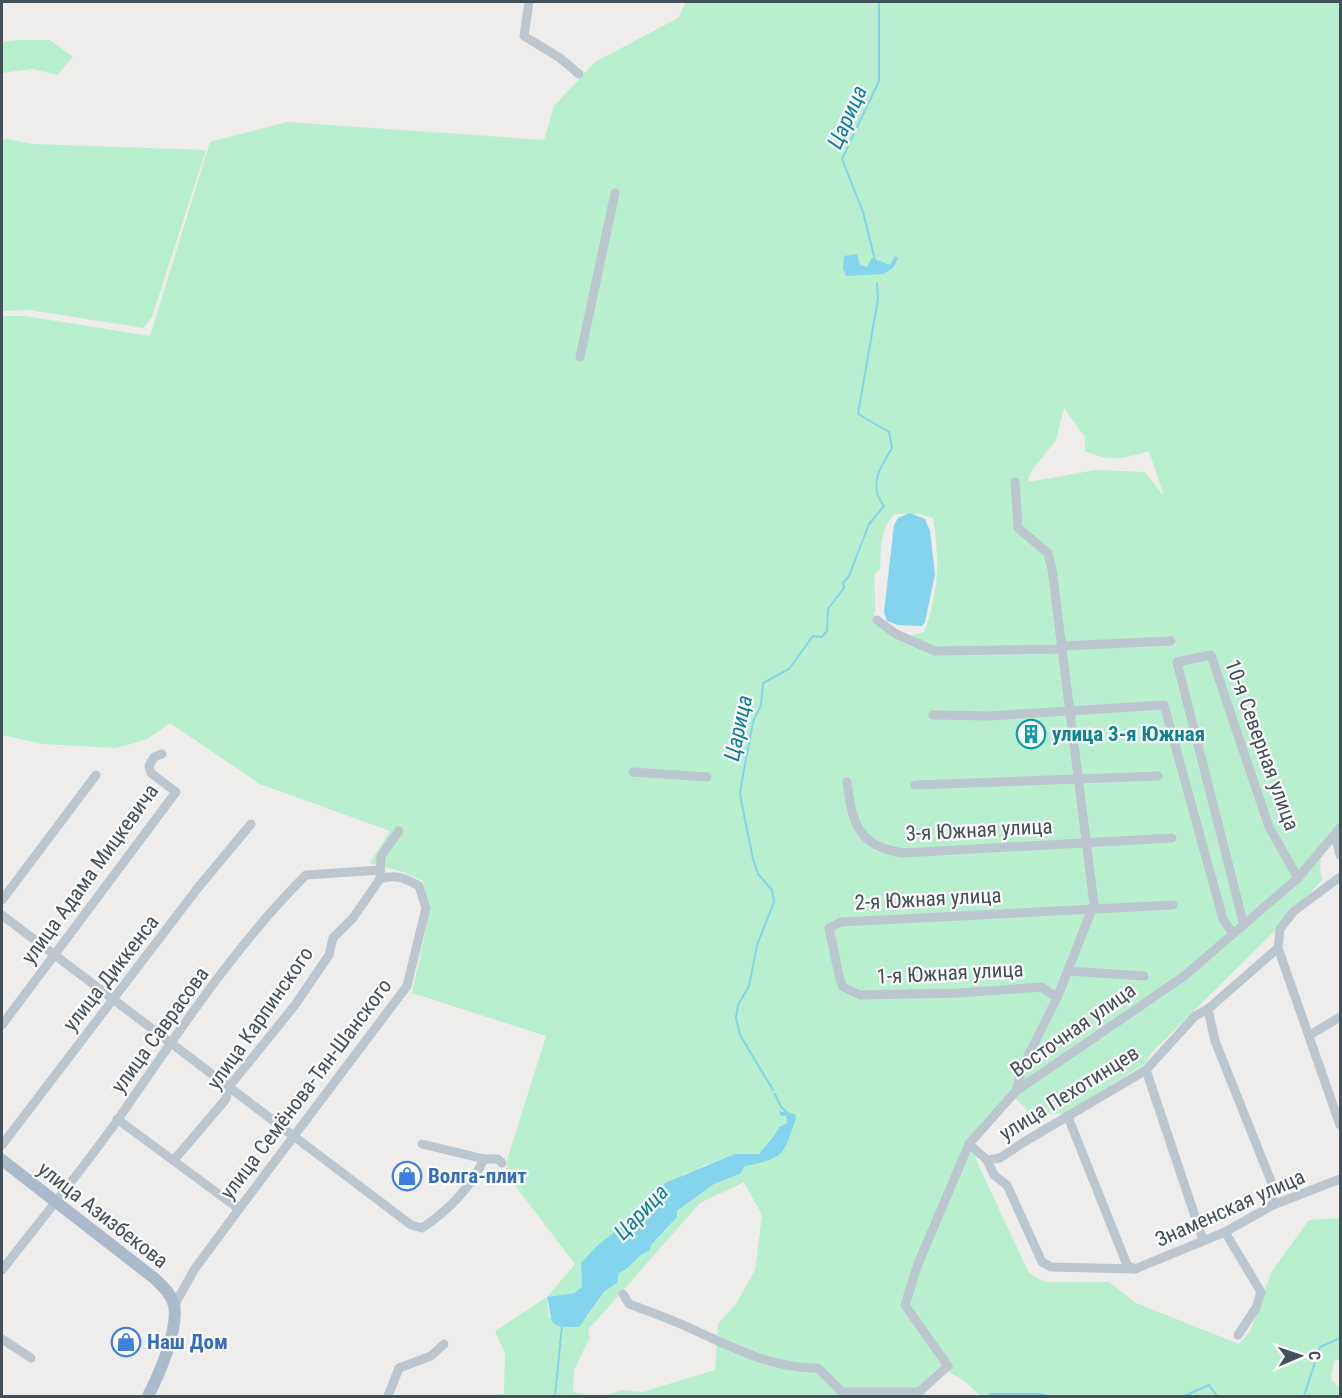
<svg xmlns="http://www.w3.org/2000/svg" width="1342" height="1398" viewBox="0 0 1342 1398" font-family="'Roboto Condensed',sans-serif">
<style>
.green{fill:#b8efcf;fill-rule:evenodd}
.water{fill:#84d4ed}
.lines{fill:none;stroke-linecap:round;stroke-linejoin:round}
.stream{stroke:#84d4ed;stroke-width:2}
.minor{stroke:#bcc6cf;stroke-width:9}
.major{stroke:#abbbcc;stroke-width:12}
.labels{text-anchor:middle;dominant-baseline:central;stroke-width:4.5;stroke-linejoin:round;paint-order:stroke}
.culture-label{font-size:21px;font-weight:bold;fill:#0d838f;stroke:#fff;text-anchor:start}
.street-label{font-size:21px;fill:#444f5a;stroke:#fff}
.shop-label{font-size:21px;font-weight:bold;fill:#366cbe;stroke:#fff;text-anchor:start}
.water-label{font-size:22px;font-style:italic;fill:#097ca0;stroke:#fff}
</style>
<rect width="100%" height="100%" fill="#efecec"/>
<g class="green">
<path d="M686,2H1340V822C1324,843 1317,853 1322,880L1281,925L1152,1052L1146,1063L1064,1114L1030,1113L1011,1094L974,1139L977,1162L1029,1273L1045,1282H1109L1136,1303L1239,1344L1250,1331L1272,1271L1309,1220L1340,1218V1359L1334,1361L1331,1379L1340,1389V1396H980L966,1382L947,1371L923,1391L928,1396H604L621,1390L642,1392L715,1370L718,1324L736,1304L755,1270L762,1215L744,1182L700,1203L588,1330L590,1337L574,1370L573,1392L591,1396H481L504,1394L505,1354L495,1331L547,1297L575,1264L506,1174L508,1157L546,1036L412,993L430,910L423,881L403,872L370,863L390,831L260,784L170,723L147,739L116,748L43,744L2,735V316H25L150,336L210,142L287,122L544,140L554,106L595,62L678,18ZM1064,408L1085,437V451C1111,462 1123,459 1149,451L1164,496L1145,472L1096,470L1028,482L1030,473L1056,440ZM894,514H920L933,518C940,558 939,594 924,632L910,636L873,619C878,606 873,588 875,573L880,570C882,547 878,534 894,514ZM780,1111L795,1114L792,1129L745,1166L740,1174L714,1184L677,1211V1217L652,1244L649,1251C636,1255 632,1268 619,1273L617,1283L604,1292L588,1316L549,1318L547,1297L574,1293L582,1287L581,1262L640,1211L665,1183L676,1180L687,1172L690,1175L704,1165L759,1154C765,1144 775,1137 779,1127L787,1123L786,1116Z"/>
<polygon points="19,40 50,40 73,57 57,75 32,69 2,73 2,42"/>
<polygon points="8,139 32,144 206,150 152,317 143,328 30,310 2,311 2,140"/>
</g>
<g class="water">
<polygon points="857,254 860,265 867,267 872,258 890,265 895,256 898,258 893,268 883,274 846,276 843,269 844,256"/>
<polygon points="910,513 925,519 930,531 935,574 925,622 922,626 898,625 887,621 884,612 894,525 898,518"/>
<path d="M779,1111L795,1114L796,1118C783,1155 786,1158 745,1166L740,1174L714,1184L677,1211V1217L652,1244L649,1251C636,1255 632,1268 619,1273L617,1283L604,1292L579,1327C544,1328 554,1322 547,1297L574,1293L582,1287L581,1263L597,1246L640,1211L665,1183L735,1154H759C766,1144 775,1137 779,1127L787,1123L786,1116L780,1115Z"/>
</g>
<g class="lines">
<g class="stream">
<polyline points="875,260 863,212 842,159 879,81 879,2"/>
<path d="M773,1090L740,1035L736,1018L738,1005L749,986L757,945L774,902L772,890L758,874L753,859L740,795L741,786L753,722L761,705L763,683L789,669L813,636L822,637L827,631L828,609L844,588L843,583L849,576L869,524L884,506C868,486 880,467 892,448L889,432L858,414L878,299L877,283"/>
<polyline points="775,1094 781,1107 789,1114"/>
<polyline points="990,1394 1041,1394 1048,1396"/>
<polyline points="555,1396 562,1325"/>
<polyline points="1184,1396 1209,1385 1217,1396"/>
<polyline points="1304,1396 1320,1347 1340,1338"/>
</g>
<g class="minor">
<polyline points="529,2 524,36 560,58 579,74"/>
<polyline points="580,357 615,193"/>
<polyline points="1015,482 1018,528 1048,553 1052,569 1094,904 1057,998 1022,1068 1016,1091"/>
<polyline points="877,620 896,634 935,651 1058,649 1062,646 1171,641"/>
<polyline points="933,715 990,716 1164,705 1223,919 1233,934"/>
<polyline points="633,772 707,777"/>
<path d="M847,782C852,821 857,846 902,853L1172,838"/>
<polyline points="915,785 1158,776"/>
<polyline points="1335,835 1340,855"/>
<polyline points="2,900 96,775"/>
<path d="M2,915L411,1225L422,1228C449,1210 471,1187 484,1159"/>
<polyline points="1243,922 1177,662 1211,655 1269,827 1298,878"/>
<polyline points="1278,948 1340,1125"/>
<polyline points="1068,971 1144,976"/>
<polyline points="1057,998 1042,987 960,993 860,995 843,987 840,980 829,928 841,922 1173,905"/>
<polyline points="1208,1009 1215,1041 1273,1186 1273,1205"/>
<polyline points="2,1025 176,792 151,773 149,766 154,757 162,754"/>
<polyline points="1310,1035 1340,1017"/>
<polyline points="1146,1070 1203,1240"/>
<polyline points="1068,1117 1127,1265 1135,1269"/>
<polyline points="117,1119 239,1209"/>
<polyline points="422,1144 484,1159 498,1159 502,1163"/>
<polyline points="969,1144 987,1160 994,1175 1007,1185 1042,1262 1051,1267 1135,1269 1225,1232 1273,1205 1340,1179"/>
<polyline points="2,1145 197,889 251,824"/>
<polyline points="174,1160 226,1099 228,1088 295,1005 329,955 333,938 353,918 380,879 381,856 399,831"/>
<polyline points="987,1160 1000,1158 1024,1142 1146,1070 1195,1016 1208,1009 1278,948 1280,929 1294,911 1340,877"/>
<polyline points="1225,1232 1261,1292 1256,1308 1238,1335"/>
<path d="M2,1270C41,1220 82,1170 119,1118C175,1037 236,944 306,875L380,870"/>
<path d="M623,1294L629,1304C651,1312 673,1320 694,1330C733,1348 774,1369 818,1368L842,1392H919L948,1366L905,1305L918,1264L969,1144L1016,1091L1183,977L1298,878L1340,828"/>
<path d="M174,1306L194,1270L239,1209L407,986L426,908L419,886C405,878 396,874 380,879"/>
<polyline points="2,1339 31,1358"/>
<polyline points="388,1396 399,1368 431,1356 444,1344"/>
</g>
<path class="major" d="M2,1160L154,1278C162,1286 171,1293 174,1305C179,1329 159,1375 148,1396"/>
</g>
<defs>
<g id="building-ring" transform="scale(1.5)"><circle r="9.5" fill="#fff" stroke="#0f9aa8" stroke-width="1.5"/><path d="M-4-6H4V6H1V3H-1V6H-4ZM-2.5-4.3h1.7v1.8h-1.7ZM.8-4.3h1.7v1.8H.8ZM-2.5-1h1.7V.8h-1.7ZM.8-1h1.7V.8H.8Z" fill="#0f9aa8"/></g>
<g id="shop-ring" transform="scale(1.5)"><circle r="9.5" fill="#fff" stroke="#3f7fe0" stroke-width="1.5"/><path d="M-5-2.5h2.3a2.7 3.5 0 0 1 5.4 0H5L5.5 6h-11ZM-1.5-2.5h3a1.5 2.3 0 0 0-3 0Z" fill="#3f7fe0"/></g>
</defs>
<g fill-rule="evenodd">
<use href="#building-ring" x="1031" y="734"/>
<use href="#shop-ring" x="407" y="1176"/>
<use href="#shop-ring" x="126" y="1342"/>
</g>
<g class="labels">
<g class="culture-label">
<text x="1052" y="734">улица 3-я Южная</text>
</g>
<g class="street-label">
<text transform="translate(1262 745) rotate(70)">10-я Северная улица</text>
<text transform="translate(979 830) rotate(-3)">3-я Южная улица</text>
<text transform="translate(90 874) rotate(-54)">улица Адама Мицкевича</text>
<text transform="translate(928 899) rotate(-3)">2-я Южная улица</text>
<text transform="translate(111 973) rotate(-52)">улица Диккенса</text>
<text transform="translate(950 973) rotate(-3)">1-я Южная улица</text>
<text transform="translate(260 1018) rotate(-55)">улица Карпинского</text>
<text transform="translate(160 1030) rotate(-54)">улица Саврасова</text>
<text transform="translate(1073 1030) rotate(-35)">Восточная улица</text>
<text transform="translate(306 1089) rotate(-53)">улица Семёнова-Тян-Шанского</text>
<text transform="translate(1069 1093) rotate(-32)">улица Пехотинцев</text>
<text transform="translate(1230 1208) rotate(-24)">Знаменская улица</text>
<text transform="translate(103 1215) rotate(38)">улица Азизбекова</text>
</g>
<g class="shop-label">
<text x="428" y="1176">Волга-плит</text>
<text x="147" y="1342">Наш Дом</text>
</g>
<g class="water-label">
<text transform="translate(847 117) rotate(-66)">Царица</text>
<text transform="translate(738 728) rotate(-78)">Царица</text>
<text transform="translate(641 1212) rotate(-46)">Царица</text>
</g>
</g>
<rect width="1342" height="1398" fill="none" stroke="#444f5a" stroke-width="6"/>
<g transform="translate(1300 1356) rotate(88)" stroke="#ffffff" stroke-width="4.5" paint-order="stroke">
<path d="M0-4.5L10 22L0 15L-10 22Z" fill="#444f5a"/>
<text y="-9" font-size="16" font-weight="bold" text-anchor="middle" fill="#444f5a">С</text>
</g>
</svg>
